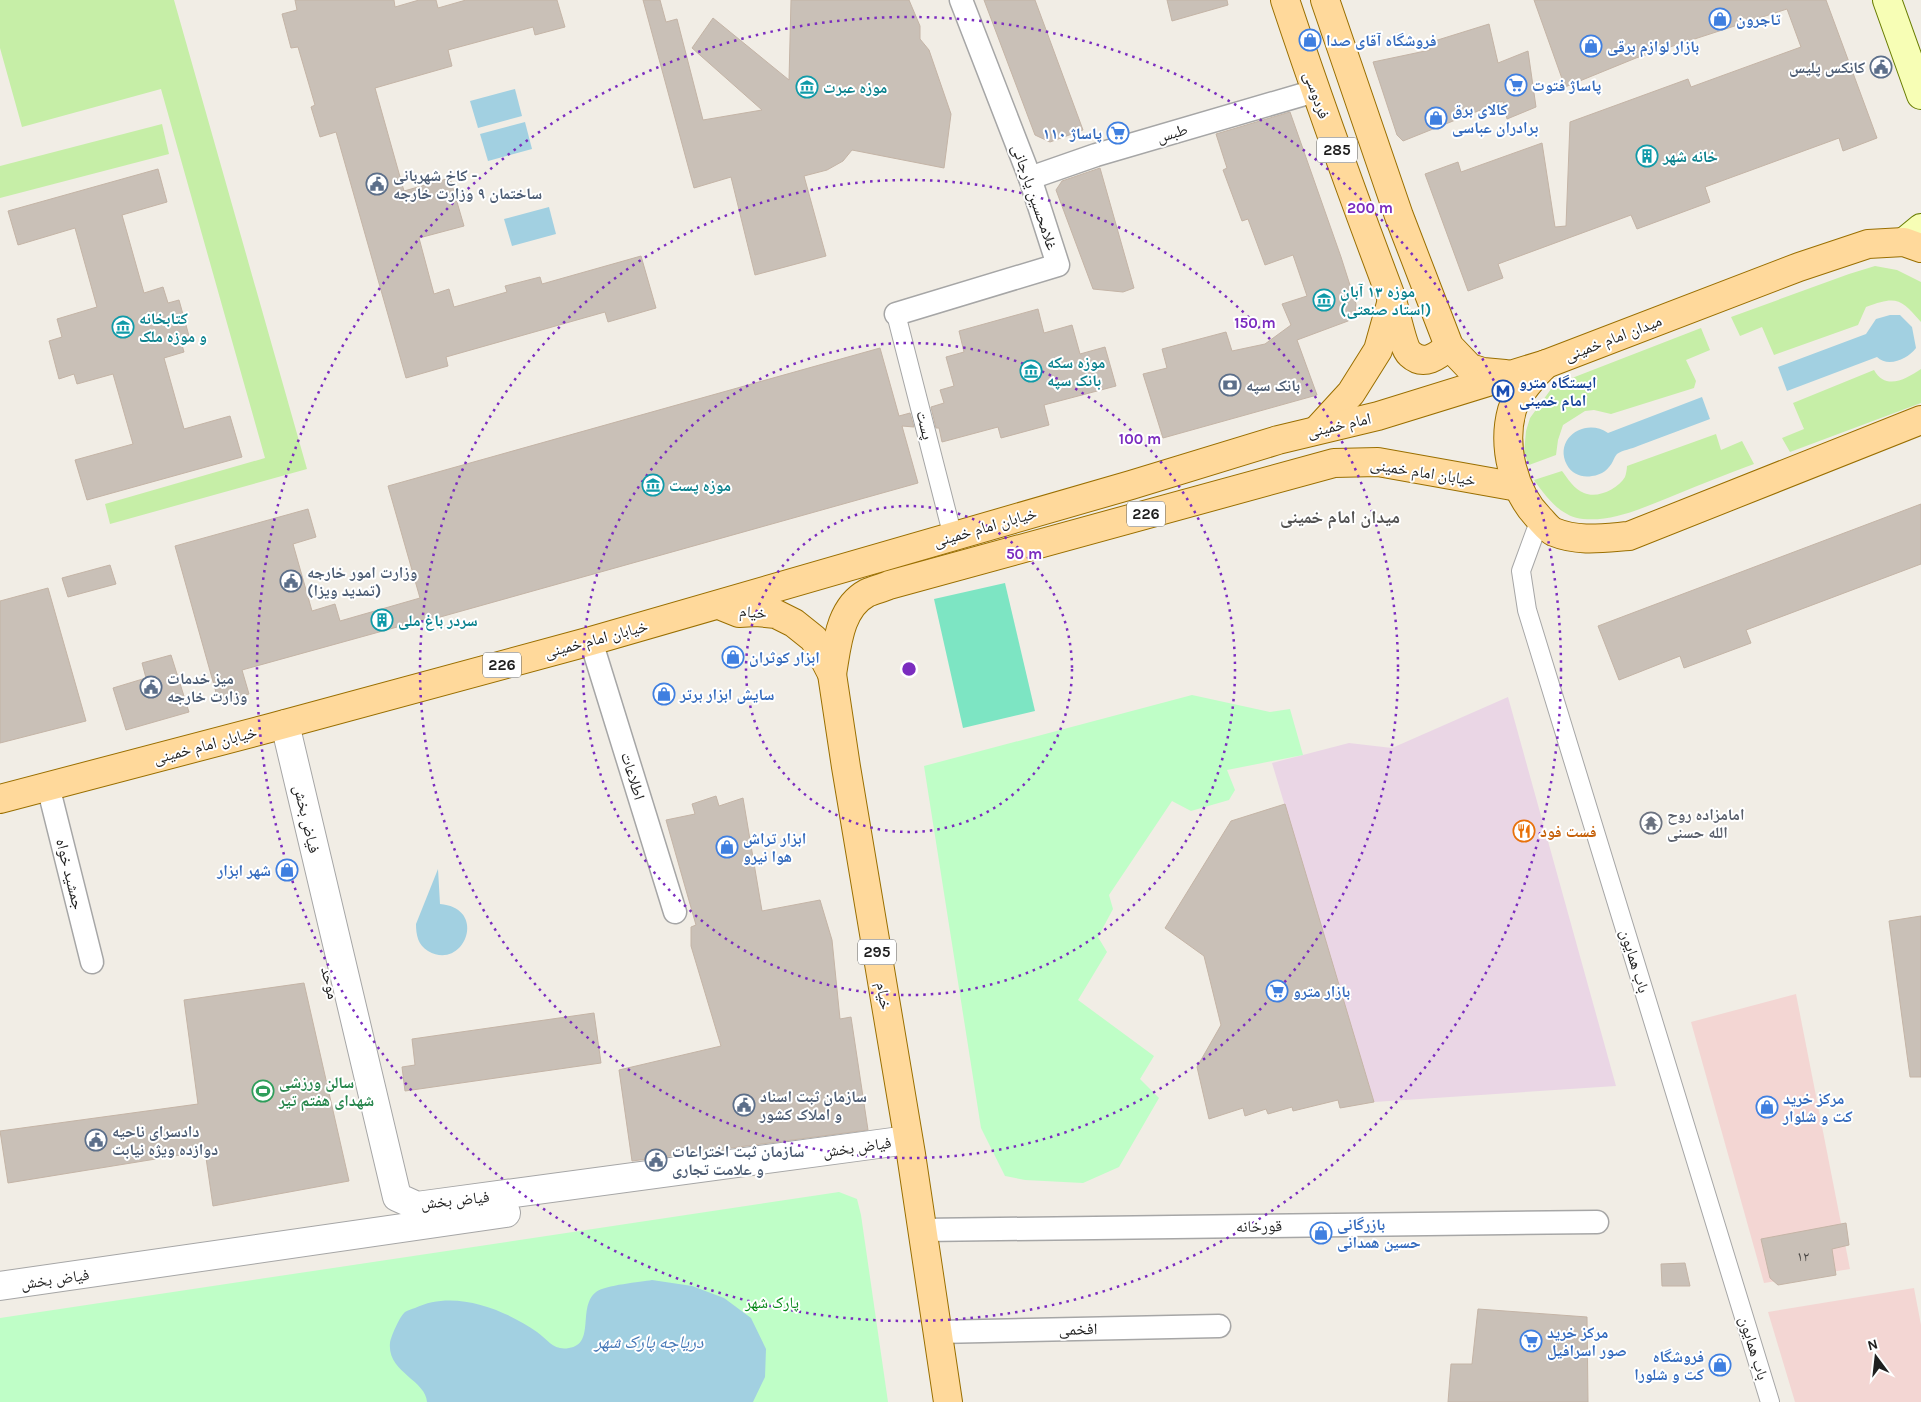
<svg xmlns="http://www.w3.org/2000/svg" width="1921" height="1402" viewBox="0 0 1921 1402" font-family="Karla,'Noto Naskh Arabic',sans-serif">
<style>
.commercial{fill:#f3d6d3}
.industrial{fill:#ead6e5}
.grass{fill:#c6eea7}
.park{fill:#bffec7}
.pitch{fill:#7de5c3}
.water{fill:#a2d0e1}
.building{fill:#c9c0b7;stroke:#c4b4a6}
.lines{fill:none;stroke-linecap:round;stroke-linejoin:round}
.pedestrian-casing{stroke:#a6a6a6;stroke-width:20}
.minor-casing{stroke:#a6a6a6;stroke-width:25}
.tertiary-casing{stroke:#a6a6a6;stroke-width:30}
.secondary-casing{stroke:#687c00;stroke-width:30}
.primary-casing{stroke:#9a6f00;stroke-width:30}
.pedestrian{stroke:#fff;stroke-width:18}
.minor{stroke:#fff;stroke-width:22}
.tertiary{stroke:#fff;stroke-width:28}
.secondary{stroke:#f7feb5;stroke-width:28}
.primary{stroke:#ffd99b;stroke-width:28}
.ring{fill:none;stroke:#7b2cbf;stroke-width:2.5;stroke-dasharray:2.5 5}
.labels{text-anchor:middle;dominant-baseline:central;stroke-width:4;stroke-linejoin:round;paint-order:stroke}
.number-label{font-size:14px;fill:#4a4745}
.shield{fill:#fff;stroke:#626262;stroke-width:1}
.shield-label{font-size:15px;font-weight:bold;fill:#1f1f1f}
.shop-label{font-size:16px;font-weight:bold;fill:#366cbe;stroke:#fff;text-anchor:start}
.service-label{font-size:16px;font-weight:bold;fill:#4e5e75;stroke:#fff;text-anchor:start}
.culture-label{font-size:16px;font-weight:bold;fill:#0d838f;stroke:#fff;text-anchor:start}
.street-label{font-size:16px;fill:#1f1f1f;stroke:#fff}
.transit-label{font-size:16px;font-weight:bold;fill:#164399;stroke:#fff;text-anchor:start}
.worship-label{font-size:16px;font-weight:bold;fill:#5b616d;stroke:#fff;text-anchor:start}
.food-label{font-size:16px;font-weight:bold;fill:#c56008;stroke:#fff;text-anchor:start}
.leisure-label{font-size:16px;font-weight:bold;fill:#27864d;stroke:#fff;text-anchor:start}
.park-label{font-size:16px;fill:#038715;stroke:#fff}
.neighbourhood-label{font-size:18px;font-weight:bold;fill:#525252;stroke:#fff}
.water-label{font-size:18px;font-style:italic;fill:#4477b7;stroke:#fff}
.centre{fill:#7b2cbf;stroke:#fff;stroke-width:2.5}
.ring-label{font-size:15px;text-anchor:middle;font-weight:bold;fill:#7b2cbf;stroke:#fff;stroke-width:4;stroke-linejoin:round;paint-order:stroke}
</style>
<rect width="100%" height="100%" fill="#f1ede5"/>
<g class="commercial">
<polygon points="1796,994 1850,1269 1764,1283 1691,1022"/>
<polygon points="1914,1288 1921,1325 1921,1402 1795,1402 1768,1312"/>
</g>
<polygon class="industrial" points="1508,697 1616,1086 1374,1102 1272,763 1349,743 1392,748"/>
<g class="grass">
<polygon points="0,0 174,0 307,469 110,524 105,504 265,458 161,89 22,127 0,48"/>
<polygon points="162,124 169,154 0,198 0,166"/>
<path d="M1875,266L1897,270L1921,282V322C1901,299 1897,295 1866,307L1858,325L1774,355L1762,327L1740,336L1731,317L1849,274Z"/>
<polygon points="1701,328 1710,350 1686,360 1696,381 1694,388 1611,414 1594,410 1585,411 1563,425 1558,440 1556,455 1529,465 1524,453 1526,431 1530,418 1554,385"/>
<path d="M1921,369V403L1790,452L1782,438L1804,429L1793,403L1874,370C1886,391 1906,379 1921,369Z"/>
<path d="M1716,434L1721,450L1742,441L1754,464C1727,474 1701,484 1675,495C1647,506 1615,522 1583,519C1561,517 1546,497 1534,480L1562,471C1568,479 1574,489 1584,493C1597,499 1618,489 1625,477C1626,474 1627,469 1627,466Z"/>
</g>
<g class="park">
<polygon points="1192,695 1270,712 1290,709 1303,755 1227,770 1235,790 1229,800 1191,811 1172,801 1109,895 1113,909 1098,937 1107,952 1078,1000 1154,1056 1140,1079 1159,1098 1119,1167 1083,1183 1025,1180 1005,1176 981,1128 924,766"/>
<polygon points="839,1192 857,1199 861,1215 888,1402 0,1402 0,1318"/>
</g>
<polygon class="pitch" points="1005,583 1035,711 963,728 934,599"/>
<g class="water">
<polygon points="515,89 522,116 478,128 470,101"/>
<polygon points="525,122 532,149 488,161 480,134"/>
<polygon points="549,207 556,234 512,246 504,219"/>
<path d="M1890,315H1900L1912,327L1916,348C1908,359 1888,368 1877,357L1787,391L1778,367L1866,334L1876,319Z"/>
<path d="M1702,397L1710,419C1686,428 1662,437 1638,446C1632,449 1622,450 1617,454C1615,456 1614,459 1613,461C1609,469 1602,475 1592,476C1582,478 1572,474 1567,465C1553,438 1586,417 1608,433Z"/>
<path d="M438,869L440,904C489,908 464,972 428,951C418,945 416,935 416,924Z"/>
<path d="M652,1280L692,1286L724,1298L751,1318L766,1349L765,1377L753,1402H427C426,1380 387,1372 390,1343C391,1336 400,1316 405,1312C408,1310 412,1309 415,1308C454,1289 504,1309 537,1332C548,1340 554,1351 569,1348C596,1344 577,1307 596,1292C605,1285 641,1282 652,1280Z"/>
</g>
<g class="building">
<polygon points="295,0 394,0 395,7 419,0 436,0 438,8 466,0 557,0 565,27 535,35 533,27 448,50 452,66 375,88 404,191 450,178 464,226 419,238 434,294 449,289 454,307 507,292 505,286 540,277 542,284 641,256 656,308 608,322 605,312 446,357 448,366 406,378 336,132 320,137 311,107 315,105 298,47 291,48 282,14 297,10"/>
<polygon points="643,0 660,0 666,22 677,19 703,120 762,110 692,48 713,18 789,80 791,0 909,0 920,26 920,39 929,50 951,114 944,168 852,150 843,161 827,170 804,176 826,256 755,275 731,177 694,188"/>
<polygon points="984,0 1035,0 1083,130 1050,142 1035,135"/>
<polygon points="1167,0 1227,0 1228,5 1172,21"/>
<polygon points="1534,0 1826,0 1877,138 1843,151 1839,138 1705,187 1710,202 1637,229 1631,215 1498,264 1503,278 1468,291 1425,174 1458,162 1461,172 1542,143 1555,227 1566,226 1570,122 1688,79 1691,87 1801,47 1787,9 1636,58 1565,87"/>
<polygon points="1489,24 1498,63 1528,51 1536,107 1507,119 1503,101 1403,141 1397,135 1373,62 1430,50 1428,43"/>
<polygon points="1290,112 1341,257 1356,304 1355,316 1348,321 1297,340 1317,395 1163,438 1143,374 1167,368 1162,349 1226,332 1232,351 1265,344 1291,325 1282,304 1307,296 1293,255 1265,265 1248,219 1242,221 1223,170 1227,168 1216,134"/>
<polygon points="1100,168 1134,288 1123,292 1093,289 1056,190 1062,181"/>
<polygon points="158,169 167,202 122,215 144,293 163,287 168,303 179,300 189,336 180,338 184,352 164,358 184,429 230,416 242,457 87,500 75,460 133,444 113,374 77,384 74,374 59,379 49,341 62,337 57,319 97,307 75,228 18,245 8,211"/>
<polygon points="1038,309 1044,333 1072,325 1080,354 1105,347 1116,386 1044,405 1049,425 1001,438 998,427 942,442 939,428 936,428 931,407 944,403 940,390 954,386 946,357 964,352 959,331"/>
<polygon points="880,348 899,416 910,413 914,427 902,426 918,483 426,621 426,619 242,670 249,694 219,703 175,546 308,509 316,537 293,544 312,611 335,604 340,621 420,598 388,486"/>
<polygon points="1921,504 1921,564 1746,630 1751,643 1684,668 1680,656 1619,680 1598,626"/>
<polygon points="110,565 116,584 68,597 62,578"/>
<polygon points="48,588 86,721 0,743 0,601"/>
<polygon points="171,655 189,712 126,730 113,688 146,678 142,663"/>
<polygon points="716,796 719,806 743,798 762,911 820,900 832,940 840,1019 851,1017 868,1130 632,1161 619,1070 721,1046 691,946 691,927 696,925 666,820 695,814 692,804"/>
<polygon points="1285,804 1374,1102 1340,1108 1338,1100 1293,1111 1292,1107 1268,1114 1266,1109 1245,1116 1243,1108 1209,1119 1197,1067 1221,1025 1204,956 1165,928 1231,821"/>
<polygon points="1921,916 1921,1077 1910,1077 1889,921"/>
<polygon points="304,983 349,1181 213,1206 205,1151 8,1183 0,1131 198,1104 184,1000"/>
<polygon points="594,1013 601,1063 405,1091 402,1067 415,1065 412,1039"/>
<polygon points="1846,1223 1849,1245 1832,1249 1836,1275 1778,1285 1770,1278 1761,1239"/>
<polygon points="1685,1263 1690,1286 1662,1286 1661,1264"/>
<polygon points="1478,1309 1587,1317 1588,1402 1448,1402 1451,1364 1472,1364"/>
</g>
<g class="lines">
<g class="pedestrian-casing">
<g id="pedestrian">
<polyline points="896,314 953,537"/>
<polyline points="1540,519 1521,571 1527,610 1770,1402"/>
</g>
</g>
<g class="minor-casing">
<g id="minor">
<polyline points="1030,178 1096,155 1315,91"/>
<polyline points="896,314 1058,265 1030,178 961,0"/>
<polyline points="591,641 675,912"/>
<polyline points="48,786 92,962"/>
<polyline points="922,1230 1597,1222"/>
<polyline points="937,1332 1219,1326"/>
</g>
</g>
<g class="tertiary-casing">
<g id="tertiary">
<polyline points="285,724 397,1197 417,1206 908,1140"/>
<polyline points="0,1286 506,1213"/>
</g>
</g>
<g class="secondary-casing">
<g id="secondary">
<polyline points="1887,0 1921,95"/>
<polyline points="1904,242 1921,228"/>
</g>
</g>
<g class="primary-casing">
<g id="primary">
<path d="M1285,0C1318,99 1353,196 1390,294C1395,307 1402,347 1410,354C1424,367 1438,356 1449,346"/>
<polyline points="1325,0 1399,216 1449,346 1470,368 1483,372 1505,374"/>
<path d="M1546,364C1535,374 1516,396 1512,410C1502,446 1513,492 1540,519C1544,523 1548,529 1554,532C1578,542 1603,538 1629,536L1921,420"/>
<polyline points="1318,429 1351,393 1378,350 1392,300"/>
<polyline points="724,607 739,613 756,612 776,614 794,623 814,639 832,674 846,767 911,1154 948,1402"/>
<path d="M832,674C837,646 839,608 867,593C874,590 882,588 889,585L1334,463L1378,462L1518,487"/>
<polyline points="0,799 270,728 591,641 1131,485 1278,440 1378,416 1546,364 1799,267 1868,244 1904,242 1921,248"/>
</g>
</g>
<use href="#pedestrian" class="pedestrian"/>
<use href="#minor" class="minor"/>
<use href="#tertiary" class="tertiary"/>
<use href="#secondary" class="secondary"/>
<use href="#primary" class="primary"/>
</g>
<g class="ring">
<circle cx="909" cy="669" r="163"/>
<circle cx="909" cy="669" r="326"/>
<circle cx="909" cy="669" r="489"/>
<circle cx="909" cy="669" r="652"/>
</g>
<defs>
<g id="shop-ring" transform="scale(1.125)"><circle r="9.5" fill="#fff" stroke="#3f7fe0" stroke-width="1.5"/><path d="M-5-2.5h2.3a2.7 3.5 0 0 1 5.4 0H5L5.5 6h-11ZM-1.5-2.5h3a1.5 2.3 0 0 0-3 0Z" fill="#3f7fe0"/></g>
<g id="civic-ring" transform="scale(1.125)"><circle r="9.5" fill="#fff" stroke="#5c6f8a" stroke-width="1.5"/><path d="M-.6-6.5H3V-4.5H.6V-3L4-1V1h2V6H-6V1h2V-1L-.6-3ZM-1.2 2.5V6h2.4V2.5Z" fill="#5c6f8a"/></g>
<g id="supermarket-ring" transform="scale(1.125)"><circle r="9.5" fill="#fff" stroke="#3f7fe0" stroke-width="1.5"/><path d="M-6-5.5h2.5l.6 2H6L4.5 2H-2.5L-4.4-4H-6ZM-1.5 3.2a1.3 1.3 0 1 0 .1 0ZM3 3.2a1.3 1.3 0 1 0 .1 0Z" fill="#3f7fe0"/></g>
<g id="museum-ring" transform="scale(1.125)"><circle r="9.5" fill="#fff" stroke="#0f9aa8" stroke-width="1.5"/><path d="M0-6L6-3V-2H-6V-3ZM-5-1h2V3h-2ZM-1-1h2V3h-2ZM3-1h2V3H3ZM-6 4H6V6H-6Z" fill="#0f9aa8"/></g>
<g id="building-ring" transform="scale(1.125)"><circle r="9.5" fill="#fff" stroke="#0f9aa8" stroke-width="1.5"/><path d="M-4-6H4V6H1V3H-1V6H-4ZM-2.5-4.3h1.7v1.8h-1.7ZM.8-4.3h1.7v1.8H.8ZM-2.5-1h1.7V.8h-1.7ZM.8-1h1.7V.8H.8Z" fill="#0f9aa8"/></g>
<g id="bank-ring" transform="scale(1.125)"><circle r="9.5" fill="#fff" stroke="#5c6f8a" stroke-width="1.5"/><path d="M-6-4H6V4H-6ZM0-2.3a2.3 2.3 0 1 0 0 4.6a2.3 2.3 0 1 0 0-4.6Z" fill="#5c6f8a"/></g>
<g id="metro-ring" transform="scale(1.125)"><circle r="9.5" fill="#fff" stroke="#1a4fb4" stroke-width="1.5"/><path d="M-5.5 5V-5H-3L0 0L3-5H5.5V5H3V-.5L0 4L-3-.5V5Z" fill="#1a4fb4"/></g>
<g id="temple-ring" transform="scale(1.125)"><circle r="9.5" fill="#fff" stroke="#6b7280" stroke-width="1.5"/><path d="M0-6L5-2H3V0L6.5 2.5H4V6H1.5V3h-3V6H-4V2.5H-6.5L-3 0V-2H-5Z" fill="#6b7280"/></g>
<g id="restaurant-ring" transform="scale(1.125)"><circle r="9.5" fill="#fff" stroke="#e8710a" stroke-width="1.5"/><path d="M-5-6h1v4h1v-4h1v4h1v-4h1v5L-1.5 .5V6h-2V.5L-5-1ZM5-6V6H3V1.5H1.5Q1.5-4 5-6Z" fill="#e8710a"/></g>
<g id="stadium-ring" transform="scale(1.125)"><circle r="9.5" fill="#fff" stroke="#2e9e5b" stroke-width="1.5"/><path d="M0-5a6.5 5 0 1 0 0 10a6.5 5 0 1 0 0-10ZM-3.5-1.8h7v3.6h-7Z" fill="#2e9e5b"/></g>
</defs>
<g fill-rule="evenodd">
<use href="#shop-ring" x="1720" y="19"/>
<use href="#shop-ring" x="1310" y="40"/>
<use href="#shop-ring" x="1591" y="46"/>
<use href="#civic-ring" x="1881" y="67"/>
<use href="#supermarket-ring" x="1516" y="85"/>
<use href="#museum-ring" x="807" y="87"/>
<use href="#shop-ring" x="1436" y="118"/>
<use href="#supermarket-ring" x="1118" y="133"/>
<use href="#building-ring" x="1647" y="156"/>
<use href="#civic-ring" x="377" y="184"/>
<use href="#museum-ring" x="1324" y="300"/>
<use href="#museum-ring" x="123" y="327"/>
<use href="#museum-ring" x="1031" y="371"/>
<use href="#bank-ring" x="1230" y="385"/>
<use href="#metro-ring" x="1503" y="391"/>
<use href="#museum-ring" x="653" y="485"/>
<use href="#civic-ring" x="291" y="581"/>
<use href="#building-ring" x="382" y="620"/>
<use href="#shop-ring" x="733" y="657"/>
<use href="#civic-ring" x="151" y="687"/>
<use href="#shop-ring" x="664" y="694"/>
<use href="#temple-ring" x="1651" y="823"/>
<use href="#restaurant-ring" x="1524" y="831"/>
<use href="#shop-ring" x="727" y="847"/>
<use href="#shop-ring" x="287" y="870"/>
<use href="#supermarket-ring" x="1277" y="991"/>
<use href="#stadium-ring" x="263" y="1091"/>
<use href="#civic-ring" x="744" y="1105"/>
<use href="#shop-ring" x="1767" y="1107"/>
<use href="#civic-ring" x="96" y="1140"/>
<use href="#civic-ring" x="656" y="1160"/>
<use href="#shop-ring" x="1321" y="1233"/>
<use href="#supermarket-ring" x="1531" y="1341"/>
<use href="#shop-ring" x="1720" y="1365"/>
</g>
<g class="labels">
<g class="number-label">
<text x="1803" y="1256">۱۲</text>
</g>
<g class="shield">
<rect x="1317" y="137.5" width="40" height="25" rx="4"/>
<rect x="1127" y="501.5" width="38" height="25" rx="4"/>
<rect x="483" y="652.5" width="38" height="25" rx="4"/>
<rect x="858" y="939.5" width="38" height="25" rx="4"/>
</g>
<g class="shield-label">
<text x="1337" y="150">285</text>
<text x="1146" y="514">226</text>
<text x="502" y="665">226</text>
<text x="877" y="952">295</text>
</g>
<g class="shop-label">
<text x="1736" y="19">تاجرون</text>
<text x="1326" y="40">فروشگاه آقای صدا</text>
<text x="1607" y="46">بازار لوازم برقی</text>
<text x="1532" y="85">پاساژ فتوت</text>
<text x="1452" y="109">کالاى برق<tspan x="1452" dy="18">برادران عباسى</tspan></text>
<text x="1102" y="133" text-anchor="end">پاساژ ۱۱۰</text>
<text x="749" y="657">ابزار کوثران</text>
<text x="680" y="694">سایش ابزار برتر</text>
<text x="743" y="838">ابزار تراش<tspan x="743" dy="18">هوا نیرو</tspan></text>
<text x="271" y="870" text-anchor="end">شهر ابزار</text>
<text x="1293" y="991">بازار مترو</text>
<text x="1783" y="1098">مرکز خرید<tspan x="1783" dy="18">کت و شلوار</tspan></text>
<text x="1337" y="1224">بازرگانی<tspan x="1337" dy="18">حسین همدانی</tspan></text>
<text x="1547" y="1332">مرکز خرید<tspan x="1547" dy="18">صور اسرافیل</tspan></text>
<text x="1704" y="1356" text-anchor="end">فروشگاه<tspan x="1704" dy="18">کت و شلورا</tspan></text>
</g>
<g class="service-label">
<text x="1865" y="67" text-anchor="end">کانکس پلیس</text>
<text x="393" y="175">کاخ شهربانی -<tspan x="393" dy="18">ساختمان ۹ وزارت خارجه</tspan></text>
<text x="1246" y="385">بانک سپه</text>
<text x="307" y="572">وزارت امور خارجه<tspan x="307" dy="18">(تمدید ویزا)</tspan></text>
<text x="167" y="678">میز خدمات<tspan x="167" dy="18">وزارت خارجه</tspan></text>
<text x="760" y="1096">سازمان ثبت اسناد<tspan x="760" dy="18">و املاک کشور</tspan></text>
<text x="112" y="1131">دادسرای ناحیه<tspan x="112" dy="18">دوازده ویژه نیابت</tspan></text>
<text x="672" y="1151">سازمان ثبت اختراعات<tspan x="672" dy="18">و علامت تجاری</tspan></text>
</g>
<g class="culture-label">
<text x="823" y="87">موزه عبرت</text>
<text x="1663" y="156">خانه شهر</text>
<text x="1340" y="291">موزه ۱۳ آبان<tspan x="1340" dy="18">(استاد صنعتی)</tspan></text>
<text x="139" y="318">کتابخانه<tspan x="139" dy="18">و موزه ملک</tspan></text>
<text x="1047" y="362">موزه سکه<tspan x="1047" dy="18">بانک سپه</tspan></text>
<text x="669" y="485">موزه پست</text>
<text x="398" y="620">سردر باغ ملی</text>
</g>
<g class="street-label">
<text transform="translate(1317 95) rotate(71)">فردوسی</text>
<text transform="translate(1172 133) rotate(-16)">طبس</text>
<text transform="translate(1035 197) rotate(71)">غلامحسین یارجانی</text>
<text transform="translate(1613 338) rotate(-21)">میدان امام خمینی</text>
<text transform="translate(925 425) rotate(76)">پست</text>
<text transform="translate(1339 425) rotate(-13)">امام خمینی</text>
<text transform="translate(1423 472) rotate(9)">خیابان امام خمینی</text>
<text transform="translate(985 527) rotate(-16)">خیابان امام خمینی</text>
<text transform="translate(753 612) rotate(5)">خیام</text>
<text transform="translate(596 639) rotate(-15)">خیابان امام خمینی</text>
<text transform="translate(205 745) rotate(-15)">خیابان امام خمینی</text>
<text transform="translate(633 776) rotate(73)">اطلاعات</text>
<text transform="translate(307 819) rotate(77)">فیاض بخش</text>
<text transform="translate(70 874) rotate(76)">جمشید خواه</text>
<text transform="translate(1635 961) rotate(73)">باب همایون</text>
<text transform="translate(330 983) rotate(77)">موحد</text>
<text transform="translate(884 996) rotate(80)">خیام</text>
<text transform="translate(857 1147) rotate(-8)">فیاض بخش</text>
<text transform="translate(455 1200) rotate(-6)">فیاض بخش</text>
<text transform="translate(1259 1226) rotate(-1)">قورخانه</text>
<text transform="translate(55 1279) rotate(-8)">فیاض بخش</text>
<text transform="translate(1078 1329) rotate(-1)">افخمی</text>
<text transform="translate(1754 1348) rotate(73)">باب همایون</text>
</g>
<g class="transit-label">
<text x="1519" y="382">ایستگاه مترو<tspan x="1519" dy="18">امام خمینی</tspan></text>
</g>
<g class="worship-label">
<text x="1667" y="814">امامزاده روح<tspan x="1667" dy="18">الله حسنی</tspan></text>
</g>
<g class="food-label">
<text x="1540" y="831">فست فود</text>
</g>
<g class="leisure-label">
<text x="279" y="1082">سالن ورزشی<tspan x="279" dy="18">شهدای هفتم تیر</tspan></text>
</g>
<g class="park-label">
<text x="772" y="1302">پارک شهر</text>
</g>
<g class="neighbourhood-label">
<text x="1340" y="517">میدان امام خمینی</text>
</g>
<g class="water-label">
<text x="649" y="1342">دریاچه پارک شهر</text>
</g>
</g>
<circle cx="909" cy="669" r="8" class="centre"/>
<g class="ring-label">
<text x="1370" y="213">200 m</text>
<text x="1255" y="328">150 m</text>
<text x="1140" y="444">100 m</text>
<text x="1024" y="559">50 m</text>
</g>
<g transform="translate(1876 1357) rotate(345)" stroke="#ffffff" stroke-width="4" paint-order="stroke">
<path d="M0-4L9 19L0 12L-9 19Z" fill="#1f1f1f"/>
<text y="-8" font-size="14" font-weight="bold" text-anchor="middle" fill="#1f1f1f">N</text>
</g>
</svg>
